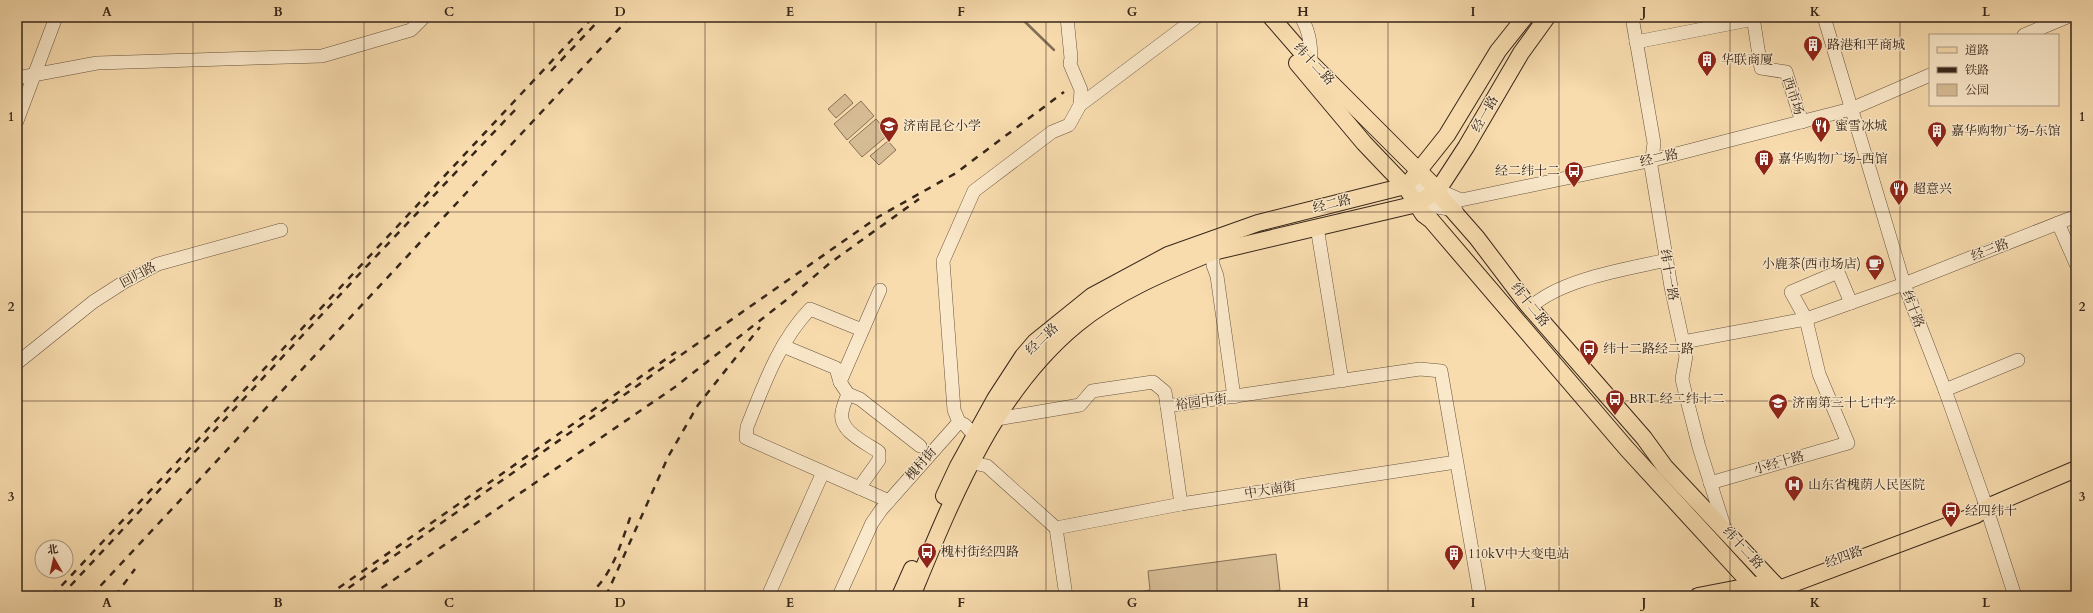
<svg xmlns="http://www.w3.org/2000/svg" width="2093" height="613" viewBox="0 0 2093 613" font-family="Cardo,'Noto Serif SC',serif">
<style>
.green{fill:#d7bd95;stroke:#877258}
.lines{fill:none;stroke-linecap:round;stroke-linejoin:round}
.stream{stroke:#836e55;stroke-width:2.5}
.minor-casing{stroke:#67543f;stroke-width:14}
.major-casing{stroke:#37261a;stroke-width:18}
.minor{stroke:#fae8ca;stroke-width:13}
.major{stroke:#f8dcae;stroke-width:16}
.rail{stroke:#37261a;stroke-width:2.5;stroke-dasharray:7 7;stroke-linecap:butt}
.grid{fill:none;stroke:#37261a;stroke-width:1;stroke-opacity:0.55}
.labels{text-anchor:middle;dominant-baseline:central;stroke-width:3;stroke-linejoin:round;paint-order:stroke}
.poi-label{font-size:13px;fill:#37261a;stroke:#fae8ca;text-anchor:start}
.street-label{font-size:13px;fill:#37261a;stroke:#fae8ca}
.neatline{fill:none;stroke:#37261a;stroke-width:1.5}
.grid-label{font-size:13px;text-anchor:middle;font-weight:bold;fill:#37261a}
</style>
<rect width="100%" height="100%" fill="#f8dcae"/>
<filter id="stains"><feTurbulence type="fractalNoise" baseFrequency=".005" numOctaves="4"/><feColorMatrix values="0 0 0 0 .2 0 0 0 0 .09 0 0 0 0 .02 0 0 0 .5 -.17"/></filter>
<radialGradient id="worn" r=".72"><stop offset=".6" stop-color="#630" stop-opacity="0"/><stop offset="1" stop-color="#630" stop-opacity=".3"/></radialGradient>
<g class="green">
<polygon points="845,94 853,103 836,118 828,109"/>
<polygon points="861,101 874,116 847,140 834,124"/>
<polygon points="876,119 889,134 862,157 849,142"/>
<polygon points="888,141 896,150 879,165 870,156"/>
<polygon points="1276,554 1280,590 1249,596 1111,596 1150,590 1148,571"/>
</g>
<g class="lines">
<polyline class="stream" points="1020,17 1054,50"/>
<g class="minor-casing">
<g id="minor">
<polyline points="1067,17 1071,58 1070,64 1081,90 1080,105"/>
<path d="M1301,17C1310,32 1311,46 1311,63"/>
<polyline points="1632,17 1654,143 1651,166 1671,287 1686,356 1682,379 1686,396 1699,447 1725,529"/>
<polyline points="1753,17 1761,68 1786,72 1802,122"/>
<polyline points="1824,17 1904,284 1945,390 1983,497 2015,596"/>
<polyline points="2024,35 2067,17"/>
<polyline points="1636,42 1754,19"/>
<polyline points="17,78 97,63 322,56 411,30 424,17"/>
<polyline points="17,121 56,17"/>
<polyline points="1405,186 1438,190 1461,200 1653,160 1851,109 1930,75"/>
<polyline points="1417,204 1456,210"/>
<polyline points="2058,223 2076,264"/>
<polyline points="1317,227 1342,381"/>
<polyline points="1213,252 1213,265 1217,276 1234,397"/>
<path d="M1530,308C1560,279 1627,269 1667,260"/>
<path d="M862,330L810,309C779,341 763,387 747,427L746,438L889,501"/>
<polyline points="1683,342 1806,319 1904,284 2076,216"/>
<polyline points="783,346 836,368 840,382 848,394 860,399 920,446"/>
<polyline points="17,363 93,302 124,282 158,264 281,230"/>
<polyline points="840,382 880,290"/>
<polyline points="1945,390 2018,360"/>
<path d="M848,394C846,399 843,406 842,412C838,431 866,443 879,452V460L859,488"/>
<polyline points="1167,406 1420,369 1441,371 1480,596"/>
<polyline points="997,419 1080,405 1092,391 1153,382 1165,392 1181,504"/>
<polyline points="959,422 954,410 943,261 974,191 1052,132 1069,125 1080,105 1197,17"/>
<polyline points="974,460 978,464 987,466 1056,528"/>
<polyline points="1710,483 1848,443 1819,374 1806,319 1791,292 1838,272 1851,303"/>
<polyline points="1056,528 1181,504 1456,462"/>
<polyline points="1056,528 1066,596"/>
<polyline points="768,596 823,472"/>
<polyline points="839,596 872,523 881,510 959,422 965,425 975,436"/>
</g>
</g>
<g class="major-casing">
<g id="major">
<polyline points="1271,17 1311,63 1438,190 1441,197 1477,238 1527,304 1644,438 1665,467 1786,596"/>
<polyline points="1297,63 1364,143 1405,186 1423,214 1431,220 1627,449 1762,596"/>
<polyline points="1412,179 1447,135 1498,51 1525,17"/>
<polyline points="944,496 958,466 995,399 1023,356 1035,342 1092,296 1168,255 1258,223 1405,186"/>
<polyline points="1771,592 1976,515 1994,504 2076,469"/>
<polyline points="900,596 912,569"/>
<path d="M912,596C952,499 994,392 1077,324C1116,292 1167,271 1213,252L1417,204L1438,190L1466,147L1521,53L1547,17"/>
<polyline points="1698,596 1760,584"/>
</g>
</g>
<use href="#minor" class="minor"/>
<use href="#major" class="major"/>
<g class="rail">
<polyline points="551,71 602,17"/>
<polyline points="52,596 593,17"/>
<polyline points="61,596 364,269 516,109"/>
<polyline points="91,596 630,17"/>
<polyline points="115,596 135,569"/>
<polyline points="327,596 676,352"/>
<polyline points="337,596 878,217 956,173 1064,92"/>
<polyline points="370,596 675,387 790,297 830,263 919,199"/>
<path d="M587,596C613,577 622,540 632,512"/>
<polyline points="606,596 668,457 698,405 760,327"/>
</g>
</g>
<path class="grid" d="M193,17V596M364,17V596M534,17V596M705,17V596M876,17V596M1046,17V596M1217,17V596M1388,17V596M1559,17V596M1730,17V596M1900,17V596M17,212H2076M17,401H2076"/>
<defs>
<g id="building-pin" transform="scale(1)"><path d="M0 17L-7.5 6A9.5 9.5 0 1 1 7.5 6Z" fill="#8f2418" stroke="#fae8ca"/><path d="M-4-6H4V6H1V3H-1V6H-4ZM-2.5-4.3h1.7v1.8h-1.7ZM.8-4.3h1.7v1.8H.8ZM-2.5-1h1.7V.8h-1.7ZM.8-1h1.7V.8H.8Z" fill="#fff"/></g>
<g id="school-pin" transform="scale(1)"><path d="M0 17L-7.5 6A9.5 9.5 0 1 1 7.5 6Z" fill="#8f2418" stroke="#fae8ca"/><path d="M0-5L7-2L0 1L-7-2ZM-4 1L0 2.5L4 1V4Q0 6-4 4Z" fill="#fff"/></g>
<g id="restaurant-pin" transform="scale(1)"><path d="M0 17L-7.5 6A9.5 9.5 0 1 1 7.5 6Z" fill="#8f2418" stroke="#fae8ca"/><path d="M-5-6h1v4h1v-4h1v4h1v-4h1v5L-1.5 .5V6h-2V.5L-5-1ZM5-6V6H3V1.5H1.5Q1.5-4 5-6Z" fill="#fff"/></g>
<g id="bus-pin" transform="scale(1)"><path d="M0 17L-7.5 6A9.5 9.5 0 1 1 7.5 6Z" fill="#8f2418" stroke="#fae8ca"/><path d="M-5-6H5V4H4V6H2V4H-2V6H-4V4H-5ZM-3.5-4V0h7V-4ZM-3.5 1.2v1.5H-2V1.2ZM2 1.2v1.5H3.5V1.2Z" fill="#fff"/></g>
<g id="cafe-pin" transform="scale(1)"><path d="M0 17L-7.5 6A9.5 9.5 0 1 1 7.5 6Z" fill="#8f2418" stroke="#fae8ca"/><path d="M-5.5-4.5H6V0H3Q3 3.5 0 3.5H-2.5Q-5.5 3.5-5.5 0ZM3-3.2v2h1.7v-2ZM-6 4.5H4V6H-6Z" fill="#fff"/></g>
<g id="hospital-pin" transform="scale(1)"><path d="M0 17L-7.5 6A9.5 9.5 0 1 1 7.5 6Z" fill="#8f2418" stroke="#fae8ca"/><path d="M-5-5h3v3.5h4V-5h3V5h-3V1.5h-4V5h-3Z" fill="#fff"/></g>
</defs>
<g fill-rule="evenodd">
<use href="#building-pin" x="1813" y="45"/>
<use href="#building-pin" x="1707" y="60"/>
<use href="#school-pin" x="889" y="126"/>
<use href="#restaurant-pin" x="1821" y="126"/>
<use href="#building-pin" x="1937" y="131"/>
<use href="#building-pin" x="1764" y="159"/>
<use href="#bus-pin" x="1574" y="171"/>
<use href="#restaurant-pin" x="1899" y="189"/>
<use href="#cafe-pin" x="1875" y="264"/>
<use href="#bus-pin" x="1589" y="349"/>
<use href="#bus-pin" x="1615" y="399"/>
<use href="#school-pin" x="1778" y="403"/>
<use href="#hospital-pin" x="1794" y="485"/>
<use href="#bus-pin" x="1951" y="511"/>
<use href="#bus-pin" x="927" y="552"/>
<use href="#building-pin" x="1454" y="554"/>
</g>
<g class="labels">
<g class="poi-label">
<text x="1827" y="45">路港和平商城</text>
<text x="1721" y="60">华联商厦</text>
<text x="903" y="126">济南昆仑小学</text>
<text x="1835" y="126">蜜雪冰城</text>
<text x="1951" y="131">嘉华购物广场-东馆</text>
<text x="1778" y="159">嘉华购物广场-西馆</text>
<text x="1560" y="171" text-anchor="end">经二纬十二</text>
<text x="1913" y="189">超意兴</text>
<text x="1861" y="264" text-anchor="end">小鹿茶(西市场店)</text>
<text x="1603" y="349">纬十二路经二路</text>
<text x="1629" y="399">BRT 经二纬十二</text>
<text x="1792" y="403">济南第三十七中学</text>
<text x="1808" y="485">山东省槐荫人民医院</text>
<text x="1965" y="511">经四纬十</text>
<text x="941" y="552">槐村街经四路</text>
<text x="1468" y="554">110kV中大变电站</text>
</g>
<g class="street-label">
<text transform="translate(1314 64) rotate(47)">纬十二路</text>
<text transform="translate(1793 96) rotate(71)">西市场</text>
<text transform="translate(1485 114) rotate(-60)">经一路</text>
<text transform="translate(1659 158) rotate(-13)">经二路</text>
<text transform="translate(1332 204) rotate(-14)">经二路</text>
<text transform="translate(1990 250) rotate(-21)">经三路</text>
<text transform="translate(138 275) rotate(-28)">回归路</text>
<text transform="translate(1669 275) rotate(80)">纬十一路</text>
<text transform="translate(1530 305) rotate(51)">纬十二路</text>
<text transform="translate(1913 309) rotate(69)">纬十路</text>
<text transform="translate(1042 339) rotate(-43)">经二路</text>
<text transform="translate(1201 402) rotate(-7)">裕园中街</text>
<text transform="translate(1779 463) rotate(-16)">小经十路</text>
<text transform="translate(921 464) rotate(-49)">槐村街</text>
<text transform="translate(1270 490) rotate(-9)">中大南街</text>
<text transform="translate(1743 548) rotate(47)">纬十二路</text>
<text transform="translate(1844 557) rotate(-20)">经四路</text>
</g>
</g>
<rect width="2093" height="613" fill="none" stroke="#f8dcae" stroke-width="44"/>
<rect x="1929" y="34" width="130" height="72" fill="#fae8ca" stroke="#ac9a84"/>
<rect x="1937" y="47" width="20" height="6" fill="#f8dcae" stroke="#ac9a84"/>
<text x="1965" y="54" font-size="12" fill="#37261a">道路</text>
<rect x="1937" y="67" width="20" height="6" fill="#37261a" stroke="#ac9a84"/>
<text x="1965" y="74" font-size="12" fill="#37261a">铁路</text>
<rect x="1937" y="84" width="20" height="12" fill="#d7bd95" stroke="#ac9a84"/>
<text x="1965" y="94" font-size="12" fill="#37261a">公园</text>
<g transform="translate(54 559) rotate(351)"><circle r="19" fill="#fae8ca" stroke="#ac9a84"/>
<path d="M0-3L7 15L0 10L-7 15Z" fill="#8f2418"/>
<text y="-6" font-size="11" font-weight="bold" text-anchor="middle" fill="#37261a">北</text>
</g>
<rect x="22" y="22" width="2049" height="569" class="neatline"/>
<g class="grid-label">
<text x="107" y="16">A</text>
<text x="278" y="16">B</text>
<text x="449" y="16">C</text>
<text x="620" y="16">D</text>
<text x="790" y="16">E</text>
<text x="961" y="16">F</text>
<text x="1132" y="16">G</text>
<text x="1303" y="16">H</text>
<text x="1473" y="16">I</text>
<text x="1644" y="16">J</text>
<text x="1815" y="16">K</text>
<text x="1986" y="16">L</text>
<text x="11" y="121">1</text>
<text x="2082" y="121">1</text>
<text x="11" y="311">2</text>
<text x="2082" y="311">2</text>
<text x="11" y="501">3</text>
<text x="2082" y="501">3</text>
<text x="107" y="607">A</text>
<text x="278" y="607">B</text>
<text x="449" y="607">C</text>
<text x="620" y="607">D</text>
<text x="790" y="607">E</text>
<text x="961" y="607">F</text>
<text x="1132" y="607">G</text>
<text x="1303" y="607">H</text>
<text x="1473" y="607">I</text>
<text x="1644" y="607">J</text>
<text x="1815" y="607">K</text>
<text x="1986" y="607">L</text>
</g>
<rect width="100%" height="100%" filter="url(#stains)"/>
<rect width="100%" height="100%" fill="url(#worn)"/>
</svg>
